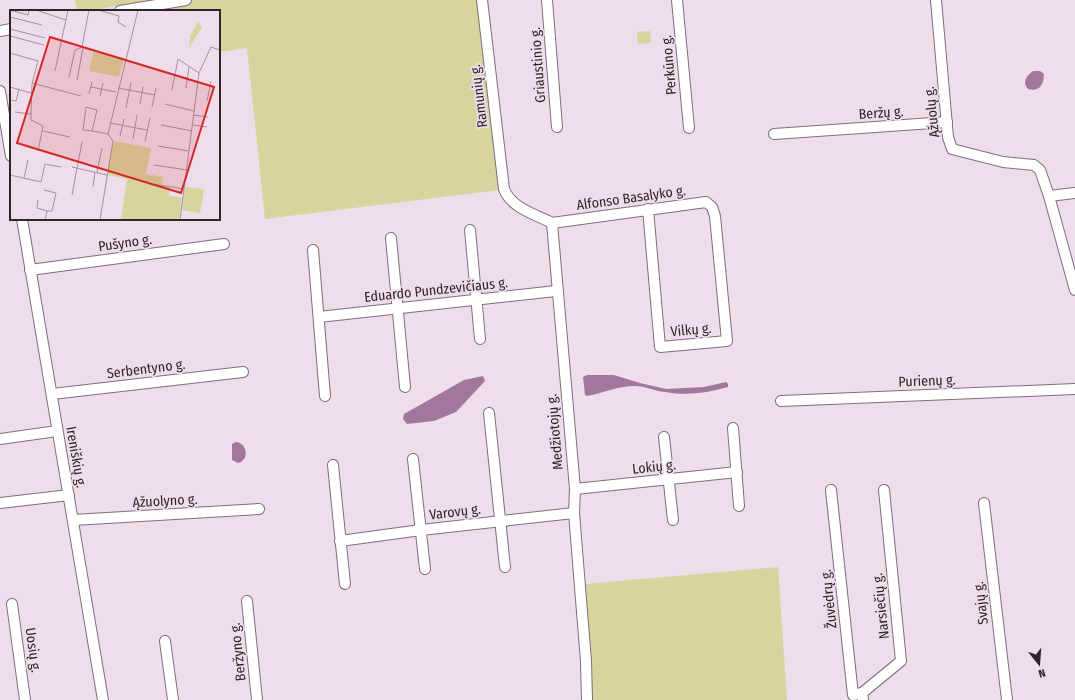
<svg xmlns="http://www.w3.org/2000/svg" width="1075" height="700" viewBox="0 0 1075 700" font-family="'Fira Sans Condensed',sans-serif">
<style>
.green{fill:#d7d49d}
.water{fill:#a2779d}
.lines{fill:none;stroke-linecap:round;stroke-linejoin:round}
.street-casing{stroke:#7e6e7b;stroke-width:12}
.street{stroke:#fff;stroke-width:10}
.labels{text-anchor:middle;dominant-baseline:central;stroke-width:3.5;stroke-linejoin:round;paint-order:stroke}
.street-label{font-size:14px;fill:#2c262b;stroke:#efddec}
.inset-road{fill:none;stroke:#a1949f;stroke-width:1}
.view{fill:#d62828;fill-opacity:0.15;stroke:#d62828;stroke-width:2}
.inset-edge{fill:none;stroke:#2c262b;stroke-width:2}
</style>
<rect width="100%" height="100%" fill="#efddec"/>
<g class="green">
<polygon points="75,0 479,0 499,190 265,219 247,48 219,52 219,11 130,11 129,4 87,11 77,11"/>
<polygon points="650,31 651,43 638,44 637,32"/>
<polygon points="778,567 787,700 592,700 585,584"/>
</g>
<g class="water">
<path d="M1033,71H1040L1044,74C1044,85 1039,92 1028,89C1022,82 1026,76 1033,71Z"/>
<path d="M587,375H614L640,383L666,389L704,387L726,382L728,384V387C707,393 687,396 665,392C655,391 645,386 635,386C617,386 604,393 587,396L585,395L583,377Z"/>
<polygon points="483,376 485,381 456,412 434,421 407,424 403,419 404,414 464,380"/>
<path d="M236,442C247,443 250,460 238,463L232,460V444Z"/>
</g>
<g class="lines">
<g class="street-casing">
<g id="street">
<path d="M482,0L504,189C511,208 535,214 552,223L575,489L574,513L586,661L587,700"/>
<polyline points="547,0 557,127"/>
<polyline points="677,0 689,128"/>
<polyline points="936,0 948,137 952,149 1003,162 1034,165 1040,170 1049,196"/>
<polyline points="120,11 186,0"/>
<polyline points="0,31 11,29"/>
<polyline points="0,91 11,156"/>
<polyline points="774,134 947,122"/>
<polyline points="1075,193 1049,196 1075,290"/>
<polyline points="22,219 103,700"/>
<polyline points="552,223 706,202 712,207 715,216 727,341 660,347 648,209"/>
<polyline points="470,230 480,339"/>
<polyline points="391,238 405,387"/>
<polyline points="313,250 325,396"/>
<polyline points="30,270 224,244"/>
<polyline points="319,317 556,291"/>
<polyline points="52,394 243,372"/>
<polyline points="781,401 1075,389"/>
<polyline points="489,413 505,567"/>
<polyline points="733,428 739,506"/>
<polyline points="664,437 673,520"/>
<polyline points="0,439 57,431"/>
<polyline points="413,459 425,569"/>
<polyline points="333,465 345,584"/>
<polyline points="575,489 737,472"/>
<polyline points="831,490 853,695 862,693"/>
<polyline points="0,503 69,495"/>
<polyline points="984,503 1007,700"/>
<polyline points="73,520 259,509"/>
<polyline points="340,541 421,530 574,513"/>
<polyline points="247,601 257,700"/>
<polyline points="12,604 25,700"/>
<polyline points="165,641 173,700"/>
<polyline points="863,700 862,693 901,661 884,490"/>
</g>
</g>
<use href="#street" class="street"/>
</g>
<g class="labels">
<g class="street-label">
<text transform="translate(538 65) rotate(-94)">Griaustinio g.</text>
<text transform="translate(669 65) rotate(-95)">Perkūno g.</text>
<text transform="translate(479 96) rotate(-97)">Ramunių g.</text>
<text transform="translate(932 112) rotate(-96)">Ąžuolų g.</text>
<text transform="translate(881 113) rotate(-4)">Beržų g.</text>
<text transform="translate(631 198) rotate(-8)">Alfonso Basalyko g.</text>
<text transform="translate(125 243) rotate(-8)">Pušyno g.</text>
<text transform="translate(436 290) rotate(-6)">Eduardo Pundzevičiaus g.</text>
<text transform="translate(691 330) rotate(-5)">Vilkų g.</text>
<text transform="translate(146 369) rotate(-7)">Serbentyno g.</text>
<text transform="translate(927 381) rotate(-2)">Purienų g.</text>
<text transform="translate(555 432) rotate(-95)">Medžiotojų g.</text>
<text transform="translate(76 457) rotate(80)">Ireniškių g.</text>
<text transform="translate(654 467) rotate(-6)">Lokių g.</text>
<text transform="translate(165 501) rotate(-3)">Ąžuolyno g.</text>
<text transform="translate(455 512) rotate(-7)">Varovų g.</text>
<text transform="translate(829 599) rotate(-96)">Žuvėdrų g.</text>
<text transform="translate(981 603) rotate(-97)">Svajų g.</text>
<text transform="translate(881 606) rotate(-96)">Narsiečių g.</text>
<text transform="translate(33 650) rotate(82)">Uosių g.</text>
<text transform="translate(238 652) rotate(-96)">Beržyno g.</text>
</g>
</g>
<g transform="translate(10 10)">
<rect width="210" height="210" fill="#efddec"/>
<path d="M188,12L192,17L179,38L180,26ZM84,40L114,48L109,67L79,61ZM104,131L141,138L136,164L153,167L152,176L160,178L159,186L172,187L169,210H111L117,169L97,165ZM175,177L194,179L190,203L172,200Z" fill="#d7d49d"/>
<path class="inset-road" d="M0,0L18,5L19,0M26,0L56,10M88,0L109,6L108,12L116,17M0,7L32,15M0,19L35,28M0,26L34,35M0,43L28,51L22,74L21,104L5,102M45,61L58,0M59,67L65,40L72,37L79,0M67,70L73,38M22,73L71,86M0,77L21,83M81,77L106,82M108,78L145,85M176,78L179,57M162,80L168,49L189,63M79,84L82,72M90,86L93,73M0,90L6,91L9,79M197,91L201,71M130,94L133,77M155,94L184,101M142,97L146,78M116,98L121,73M21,104V110L33,116L28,141M184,105L198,107M100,113L137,120M151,115L182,121M183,115L197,117M33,121L60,127M82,121L87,100L76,97L73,120L82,121L98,124M110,126L114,109M123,129L127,105M135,131L140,108M148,136L179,141M144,155L177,160M62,157L97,165M87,162L92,138M0,165L31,172L35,154L51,157M14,168L18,150M142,174L174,179M83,177L85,162M34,180L46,183L42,201H37L35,210M62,185L72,132M28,190L27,198L37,201M90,210L103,131L98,124L128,0M170,210L189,63L201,37L210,40"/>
<path class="view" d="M40,27L204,77L171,183L7,133Z"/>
<rect width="210" height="210" class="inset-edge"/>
</g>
<g transform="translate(1039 664) rotate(163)" stroke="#efddec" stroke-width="3" paint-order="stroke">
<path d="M0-3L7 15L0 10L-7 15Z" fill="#2c262b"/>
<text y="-6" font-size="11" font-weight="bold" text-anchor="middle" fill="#2c262b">N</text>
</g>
</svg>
